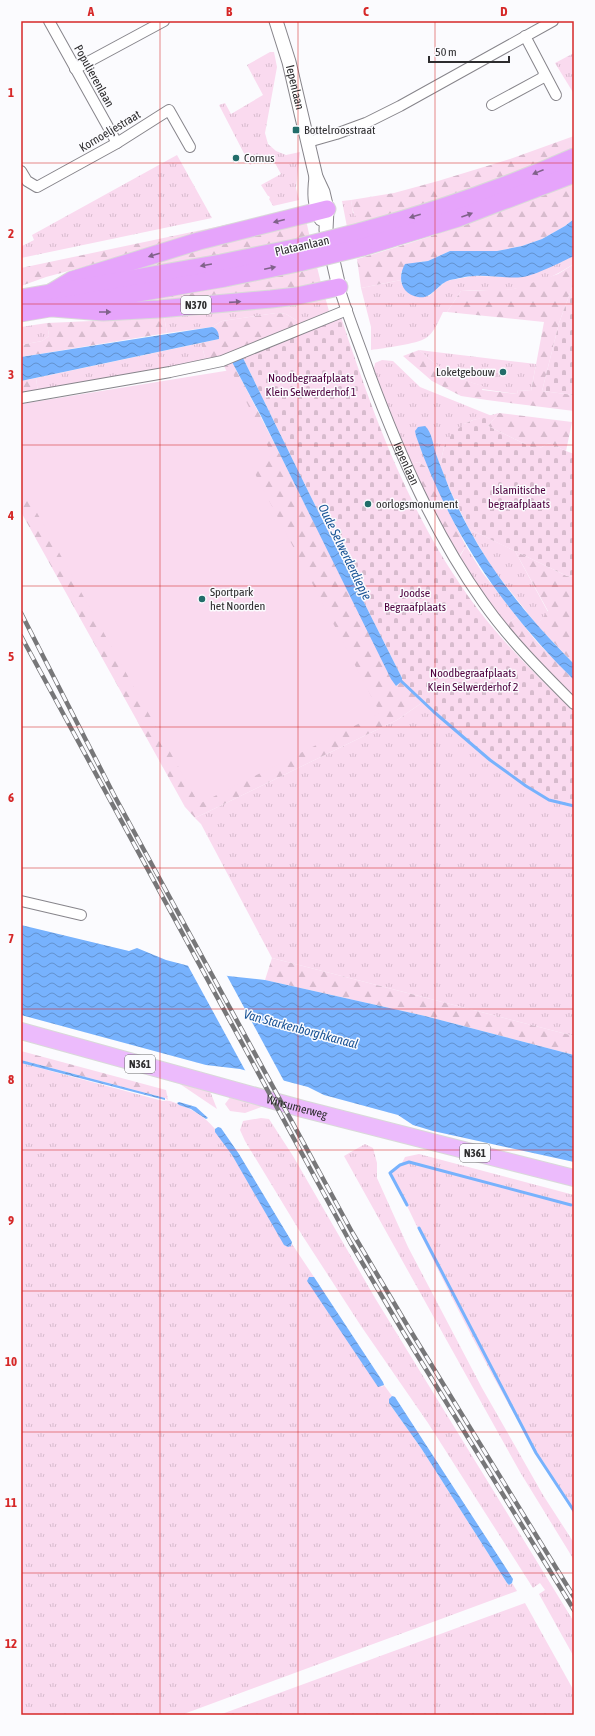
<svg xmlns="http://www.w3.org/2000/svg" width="595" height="1736" viewBox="0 0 595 1736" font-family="'Asap Condensed',sans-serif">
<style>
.grass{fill:url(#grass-tufts)}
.forest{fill:url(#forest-firs)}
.cemetery{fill:url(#cemetery-stones)}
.pitch{fill:#fadaef}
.water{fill:url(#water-waves)}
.pier{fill:#fbfbfe}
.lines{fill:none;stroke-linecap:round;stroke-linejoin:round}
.stream{stroke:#77b2fd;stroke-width:3}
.minor-casing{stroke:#87858b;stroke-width:12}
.tertiary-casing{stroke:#87858b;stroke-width:15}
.primary-casing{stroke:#d9d9d9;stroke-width:18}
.trunk-casing{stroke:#d9d9d9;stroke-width:19}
.minor{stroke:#fff;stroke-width:10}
.tertiary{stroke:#fff;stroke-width:13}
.primary{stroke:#ecbbfc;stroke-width:16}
.trunk{stroke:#e6a4fb;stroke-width:17}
.rail-casing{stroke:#777779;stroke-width:4.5}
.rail{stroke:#fbfbfe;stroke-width:3;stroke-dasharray:9;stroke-linecap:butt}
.trunk-bridge-casing{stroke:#d9d9d9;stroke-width:19;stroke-linecap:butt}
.trunk-bridge{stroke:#e6a4fb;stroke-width:17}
.oneway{fill:#80628a}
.grid{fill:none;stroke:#d62828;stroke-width:1;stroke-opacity:0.55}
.poi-dot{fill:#226d6a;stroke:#fbfbfe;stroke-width:1.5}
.labels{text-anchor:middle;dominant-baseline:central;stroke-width:3;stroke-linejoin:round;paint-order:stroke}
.shield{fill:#fbfbfe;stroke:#6b6a6c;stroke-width:1}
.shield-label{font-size:11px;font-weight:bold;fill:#2d2c2e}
.street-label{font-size:12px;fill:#2d2c2e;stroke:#fbfbfe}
.poi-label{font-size:12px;fill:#2d2c2e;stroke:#fbfbfe;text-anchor:start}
.park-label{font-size:12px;fill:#4d003e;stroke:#fbfbfe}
.water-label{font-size:13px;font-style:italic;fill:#1a5496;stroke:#fbfbfe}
.neatline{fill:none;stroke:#d62828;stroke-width:1.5}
.grid-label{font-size:13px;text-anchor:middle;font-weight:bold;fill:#d62828}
</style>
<defs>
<pattern id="grass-tufts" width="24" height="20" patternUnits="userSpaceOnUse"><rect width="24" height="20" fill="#fadaef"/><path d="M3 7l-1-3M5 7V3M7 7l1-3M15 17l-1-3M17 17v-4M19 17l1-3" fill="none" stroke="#d7bbcd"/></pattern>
<pattern id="forest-firs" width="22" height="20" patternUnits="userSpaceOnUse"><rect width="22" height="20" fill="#fadaef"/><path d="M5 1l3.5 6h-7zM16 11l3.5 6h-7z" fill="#d7bbcd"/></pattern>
<pattern id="cemetery-stones" width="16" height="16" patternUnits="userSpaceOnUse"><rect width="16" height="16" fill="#fadaef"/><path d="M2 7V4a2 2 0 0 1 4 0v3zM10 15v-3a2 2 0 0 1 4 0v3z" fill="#d7bbcd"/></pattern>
<pattern id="water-waves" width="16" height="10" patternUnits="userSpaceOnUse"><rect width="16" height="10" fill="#77b2fd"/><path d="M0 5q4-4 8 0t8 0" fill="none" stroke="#6291cd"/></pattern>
</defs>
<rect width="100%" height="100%" fill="#fbfbfe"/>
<g class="grass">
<polygon points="270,52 274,52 277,67 265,133 268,144 276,151 286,155 300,152 296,188 299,200 273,206 269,199 270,198 269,196 268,196 261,185 281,174 270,154 250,165 219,105 225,103 231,114 263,95 247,65"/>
<polygon points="574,53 574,94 555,63"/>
<polygon points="177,155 212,218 21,258 21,245 22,246 34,240 32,235"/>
<polygon points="351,200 353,213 369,222 347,227 342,201"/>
<path d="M574,256V264C556,275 535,286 514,289C497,292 478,289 461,291L447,312H443C439,320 434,333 426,338C417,344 384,348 371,350V327L361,288L401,280V283L429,296L446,281L473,276L523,277Z"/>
<polygon points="325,297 329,311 301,323 286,314 276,313 222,321 212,327 167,333 164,316"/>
<polygon points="47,323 49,336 42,341 21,345 21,327"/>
<polygon points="201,343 206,361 38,392 36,378"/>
<path d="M419,350L536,364L531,391L518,390L517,394L482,389V386C453,377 442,370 419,350Z"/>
<polygon points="382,360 393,361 420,387 492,416 473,420 464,424 444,447 440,465 436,454 419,445 430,470 419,462 410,464 373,373 375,363"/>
<polygon points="469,529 515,551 548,612 537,625 492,568"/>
<polygon points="466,546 482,572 517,617 506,624 489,604 459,558"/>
<polygon points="423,702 490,760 526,786 549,800 574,806 574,1036 272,958 201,824 195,818 397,720"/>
<path d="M21,1063L163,1101C169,1099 175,1103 181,1105C195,1111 205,1117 215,1129L291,1246L292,1244L314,1277H311L382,1387L384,1385L392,1396L390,1397L389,1403L421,1448L507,1583L509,1585L512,1583L517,1591L181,1715H21Z"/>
<polygon points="174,1080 210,1091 217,1109"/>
<polygon points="231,1096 264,1106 245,1113 230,1111 225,1104"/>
<polygon points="261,1118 269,1119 293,1156 375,1298 574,1622 574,1657 539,1594 545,1590 540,1583 533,1588 428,1423 361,1326 302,1235 245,1141 240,1130 243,1121"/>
<polygon points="365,1144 373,1148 377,1163 377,1178 408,1247 482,1388 543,1495 574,1543 574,1560 520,1472 344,1156"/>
<path d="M419,1154L574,1195V1513C505,1407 445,1287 391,1172L401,1165L405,1157Z"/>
<polygon points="525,1603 574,1691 574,1715 219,1715"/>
</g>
<g class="forest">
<path d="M574,136V149L474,189L369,222C354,220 353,214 351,200L394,193L438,181L510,159Z"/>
<path d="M574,181V219L565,226L542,239L522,246L497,251H450L428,261L419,262L401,272V280L361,288L357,259C432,237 502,213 574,181Z"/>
<polygon points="301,209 46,277 21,286 21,268"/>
<polygon points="306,220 310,238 202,260 86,277 208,248"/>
<path d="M574,264V282L559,323L542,391L574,395V411L487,400L461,396L432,381L403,356L419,350C442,370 453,377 483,386L482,390L517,394L518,390L531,391L544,322L447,312L461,291L514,289L558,274Z"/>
<polygon points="317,267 322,287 120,304 185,294"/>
<polygon points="276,313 286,314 301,323 219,358 206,361 201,343 219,339 215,328 212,327 222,321"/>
<polygon points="164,316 167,333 21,357 21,345 42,341 49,336 47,323 136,319"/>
<path d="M232,362C289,469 341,578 396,686L402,681L423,702L397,720L195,818L185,807L21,512V475L250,480L244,406L224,366Z"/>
<polygon points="36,378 38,392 21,395 21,381"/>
<polygon points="499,413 572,422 566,451 549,443 540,448 533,448 488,426"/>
<polygon points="419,462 430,470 446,507 466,546 458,558 447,539 410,464"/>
<polygon points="515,551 567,576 574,577 574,664 537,625 548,611"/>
<polygon points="517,617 536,641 574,680 574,697 538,661 506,624"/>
<polygon points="272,958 574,1036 574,1055 425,1016 265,980"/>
<polygon points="21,1051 166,1090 168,1100 165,1098 21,1060"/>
</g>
<g class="cemetery">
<polygon points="574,282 574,395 542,391 559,323"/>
<path d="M341,317C374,418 412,522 477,608C506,646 540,679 574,712V806L549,800L526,786L490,760L434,712L402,681V678L309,493L243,358Z"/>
<polygon points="499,413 488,426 533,448 540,448 549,443 566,451 574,454 574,577 567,576 469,529 450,490 440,465 444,447 452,434 464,424 473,420"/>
</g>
<polygon class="pitch" points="231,370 272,455 252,468 380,713 199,804 21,484 21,404"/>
<g class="water">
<path d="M574,219V256C561,262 536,275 523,277C507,279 490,275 474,276C466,276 457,279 450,280C438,283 432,300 418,297C401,294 397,278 405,264L428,261L450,251H497L522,246L542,239L565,226Z"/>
<path d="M212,327C217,328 219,333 219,339L21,381V357Z"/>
<polygon points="243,358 309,493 402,678 402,681 396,686 391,679 261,416 232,362"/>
<path d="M425,426C432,432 433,445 436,454C440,465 445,477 449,488C455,502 462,516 469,529C496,579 534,624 574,664V680C503,610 449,531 416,436L415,431L418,427Z"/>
<polygon points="21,925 129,951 137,948 166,960 228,976 265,980 425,1016 574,1055 574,1162 433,1131 413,1125 398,1115 324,1095 308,1087 240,1069 206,1065 21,1015"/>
<polygon points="21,1060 165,1098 165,1100 21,1063"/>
<polygon points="179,1102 196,1107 208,1118 206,1119 191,1109 179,1105 177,1103"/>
<polygon points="218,1127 221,1128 239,1154 292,1242 291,1246 288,1247 284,1245 232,1155 215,1132 215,1129"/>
<polygon points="309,1277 314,1277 383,1382 384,1385 378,1387 307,1281"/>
<polygon points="392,1396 395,1397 513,1579 512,1583 509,1585 507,1583 421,1448 389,1403 389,1399"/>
</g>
<polygon class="pier" points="187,964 226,974 285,1083 246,1072"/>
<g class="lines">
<g class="stream">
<polyline points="399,679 434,712 490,760 526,786 549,800 574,806"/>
<polyline points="407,1205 390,1173 400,1165 409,1162 571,1205"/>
<polyline points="419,1228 536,1453 574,1511"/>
</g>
<g class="minor-casing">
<g id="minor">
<polyline points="49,21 117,143"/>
<polyline points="525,36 556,95"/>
<polyline points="75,69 164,21"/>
<polyline points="492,105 542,78 544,74"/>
<polyline points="308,142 336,134 366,123 400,106 553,21"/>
<polyline points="21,171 27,181 37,187 117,143 169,110 190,147"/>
<path id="s1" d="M339,287C348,317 360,346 370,375C400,455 434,533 483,602C509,639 542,672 574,704"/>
<polyline points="21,398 170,372 222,361 347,310"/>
<polyline points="21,901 81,915"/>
</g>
</g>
<g class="tertiary-casing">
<g id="tertiary">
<path id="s2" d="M276,21L289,62L316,177L323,192L327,209L326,230L339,287"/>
<path d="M316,177C314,193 314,205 321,219"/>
</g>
</g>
<g class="primary-casing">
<g id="primary">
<path id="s3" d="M21,1031L303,1109L574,1178"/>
</g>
</g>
<g class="trunk-casing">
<g id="trunk">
<path d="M359,232C432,212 504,188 574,157"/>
<polyline points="363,247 458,218 574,174"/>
<polyline points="52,292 72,280 199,241 327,209"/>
<polyline points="21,298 221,263 299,247"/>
<polyline points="53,308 103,312 159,309 271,299 297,296 339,287"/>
<polyline points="21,313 225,278 302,262"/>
</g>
</g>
<use href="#minor" class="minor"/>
<use href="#tertiary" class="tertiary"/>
<use href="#primary" class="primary"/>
<use href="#trunk" class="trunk"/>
<g class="rail-casing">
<g id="rail">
<polyline points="21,613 114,795 352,1232 410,1330 574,1597"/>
<polyline points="21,636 350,1242 403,1332 574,1610"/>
</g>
</g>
<use href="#rail" class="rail"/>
<g class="trunk-bridge-casing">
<g id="trunk-bridge">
<polyline points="299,247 359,232"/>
<polyline points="302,262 363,247"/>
</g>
</g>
<use href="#trunk-bridge" class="trunk-bridge"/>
</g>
<defs><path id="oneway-solid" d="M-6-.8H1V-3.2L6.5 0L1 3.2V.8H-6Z"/></defs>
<g class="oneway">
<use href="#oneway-solid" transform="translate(538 172) rotate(158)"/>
<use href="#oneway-solid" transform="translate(467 215) rotate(-20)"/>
<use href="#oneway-solid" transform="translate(415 216) rotate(163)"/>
<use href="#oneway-solid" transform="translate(279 221) rotate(166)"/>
<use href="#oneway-solid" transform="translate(154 255) rotate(163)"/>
<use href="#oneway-solid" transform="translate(206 265) rotate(170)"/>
<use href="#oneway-solid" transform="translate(270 268) rotate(-12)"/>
<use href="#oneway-solid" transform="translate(235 302) rotate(-4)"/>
<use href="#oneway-solid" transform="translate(105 312)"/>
</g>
<path class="grid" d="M160,21V1715M298,21V1715M435,21V1715M21,163H574M21,304H574M21,445H574M21,586H574M21,727H574M21,868H574M21,1009H574M21,1150H574M21,1291H574M21,1432H574M21,1573H574"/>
<g class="poi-dot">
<rect x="292" y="126" width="8" height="8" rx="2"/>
<circle cx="236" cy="158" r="4"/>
<circle cx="503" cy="372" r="4"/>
<circle cx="368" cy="504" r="4"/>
<circle cx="202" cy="599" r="4"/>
</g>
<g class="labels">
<g class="shield">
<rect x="181" y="296" width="30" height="18" rx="3"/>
<rect x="125" y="1055" width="30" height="18" rx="3"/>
<rect x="460" y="1144" width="30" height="18" rx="3"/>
</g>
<g class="shield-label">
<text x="196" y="305">N370</text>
<text x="140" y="1064">N361</text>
<text x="475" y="1153">N361</text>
</g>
<g class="street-label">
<text transform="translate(94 76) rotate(61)">Populierenlaan</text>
<text stroke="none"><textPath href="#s2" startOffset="69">Iepenlaan</textPath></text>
<text transform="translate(110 131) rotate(-31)">Kornoeljestraat</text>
<text transform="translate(302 246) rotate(-13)">Plataanlaan</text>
<text stroke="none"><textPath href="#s1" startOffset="189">Iepenlaan</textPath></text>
<text stroke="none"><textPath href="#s3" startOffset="286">Winsumerweg</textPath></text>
</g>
<g class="poi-label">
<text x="304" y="130">Bottelroosstraat</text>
<text x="244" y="158">Cornus</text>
<text x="495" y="372" text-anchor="end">Loketgebouw</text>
<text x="376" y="504">oorlogsmonument</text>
<text x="210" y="592">Sportpark<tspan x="210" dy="14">het Noorden</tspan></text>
</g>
<g class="park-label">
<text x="311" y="378">Noodbegraafplaats<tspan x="311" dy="14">Klein Selwerderhof 1</tspan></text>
<text x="519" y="490">Islamitische<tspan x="519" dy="14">begraafplaats</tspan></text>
<text x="415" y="593">Joodse<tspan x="415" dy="14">Begraafplaats</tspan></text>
<text x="473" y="673">Noodbegraafplaats<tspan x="473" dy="14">Klein Selwerderhof 2</tspan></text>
</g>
<g class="water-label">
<text transform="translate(345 552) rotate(64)">Oude Selwerderdiepje</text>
<text transform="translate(301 1029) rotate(15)">Van Starkenborghkanaal</text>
</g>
</g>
<rect width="595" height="1736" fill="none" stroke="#fbfbfe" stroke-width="44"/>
<path d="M429 56v6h80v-6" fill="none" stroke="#2d2c2e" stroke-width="2"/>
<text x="435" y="56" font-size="12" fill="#2d2c2e" stroke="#fbfbfe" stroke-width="3" paint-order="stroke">50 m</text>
<rect x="22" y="22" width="551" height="1692" class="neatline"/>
<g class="grid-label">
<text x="91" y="16">A</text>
<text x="229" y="16">B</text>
<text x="366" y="16">C</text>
<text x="504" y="16">D</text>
<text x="11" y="97">1</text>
<text x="11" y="238">2</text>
<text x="11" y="379">3</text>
<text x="11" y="520">4</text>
<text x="11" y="661">5</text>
<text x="11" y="802">6</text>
<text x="11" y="943">7</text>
<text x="11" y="1084">8</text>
<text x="11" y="1225">9</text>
<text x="11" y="1366">10</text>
<text x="11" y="1507">11</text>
<text x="11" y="1648">12</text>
</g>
</svg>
